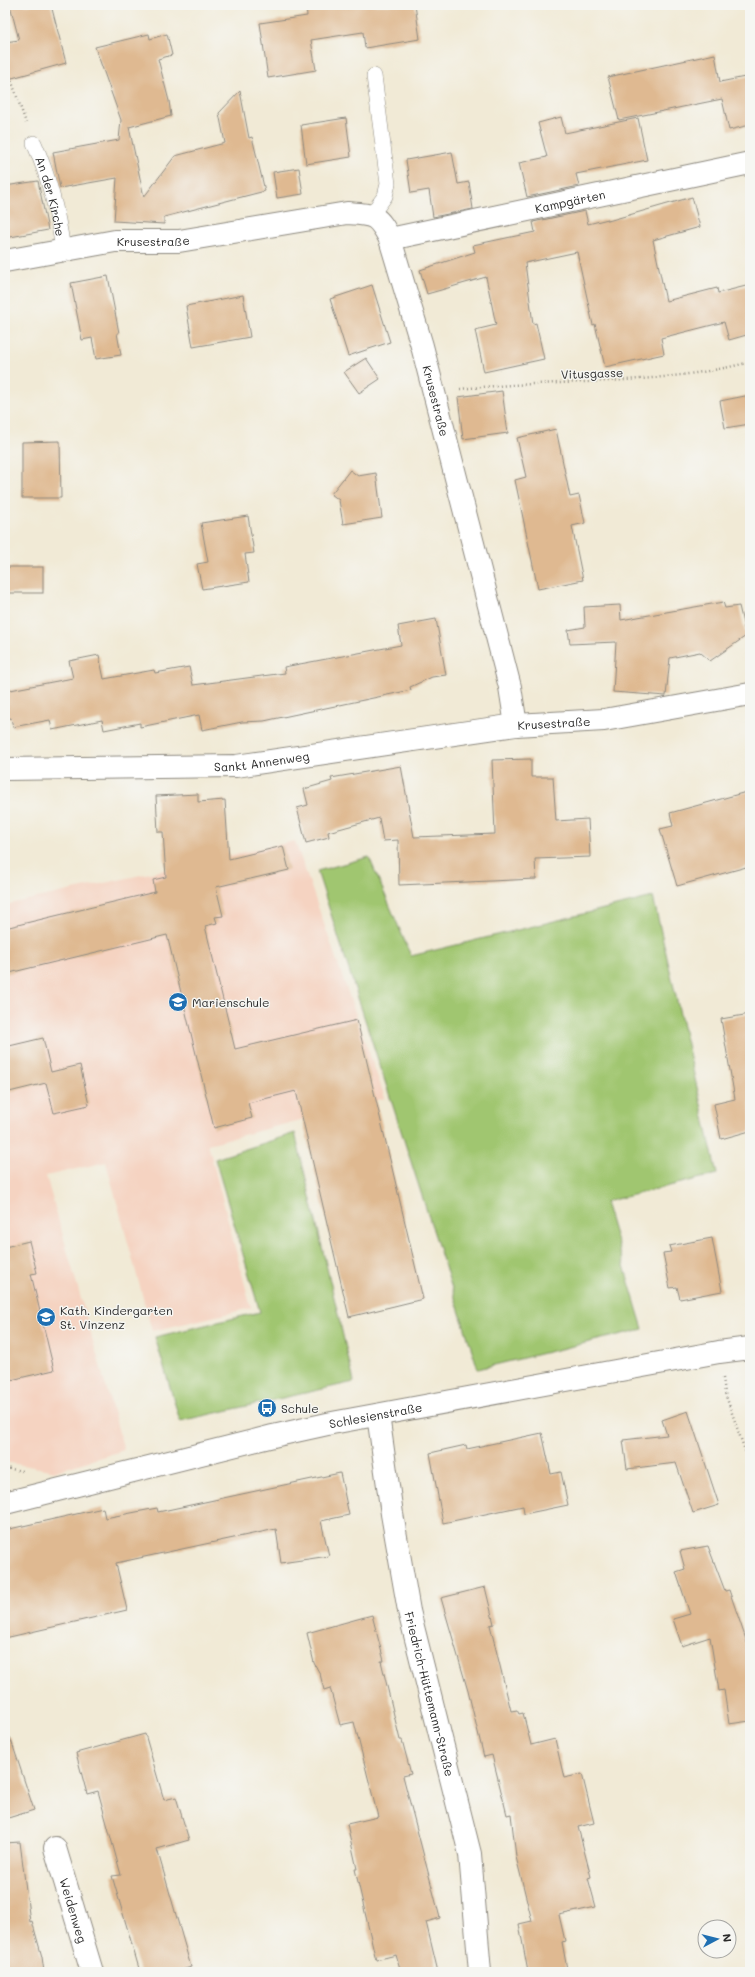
<svg xmlns="http://www.w3.org/2000/svg" width="755" height="1977" viewBox="0 0 755 1977" font-family="Mali,sans-serif">
<style>
.built{fill:#f5d3c1}
.green{fill:#a0c670;stroke:#66784e}
.building{fill:#dfb991}
.lines{fill:none;stroke-linecap:round;stroke-linejoin:round}
.service-casing{stroke:#8e8a80;stroke-width:16}
.minor-casing{stroke:#8e8a80;stroke-width:24}
.path{stroke:#8e8a80;stroke-width:2.5;stroke-dasharray:1 3;stroke-linecap:butt}
.service{stroke:#fff;stroke-width:15}
.minor{stroke:#fff;stroke-width:22}
.labels{text-anchor:middle;dominant-baseline:central;stroke-width:3;stroke-linejoin:round;paint-order:stroke}
.street-label{font-size:12px;fill:#2b2b2b;stroke:#f6f6f2}
.poi-label{font-size:12px;fill:#2b2b2b;stroke:#f6f6f2;text-anchor:start}
</style>
<rect width="100%" height="100%" fill="#f6f6f2"/>
<filter id="ink" filterUnits="userSpaceOnUse"><feTurbulence type="fractalNoise" baseFrequency=".025" numOctaves="2"/><feDisplacementMap in="SourceGraphic" scale="8" xChannelSelector="R" yChannelSelector="G"/><feConvolveMatrix kernelMatrix="1 2 1 2 8 2 1 2 1" color-interpolation-filters="sRGB"/></filter>
<filter id="wash" filterUnits="userSpaceOnUse"><feTurbulence type="fractalNoise" baseFrequency=".012" numOctaves="4" result="noise"/><feDisplacementMap in="SourceGraphic" scale="16" xChannelSelector="R" yChannelSelector="G"/><feGaussianBlur stdDeviation="0.9" result="paint"/><feColorMatrix in="noise" values="0 0 0 0 0 0 0 0 0 0 0 0 0 0 0 0 0 1.4 0 .05"/><feComposite in="paint" operator="in"/></filter>
<g filter="url(#wash)">
<rect width="100%" height="100%" fill="#f1ead6"/>
<polygon class="built" points="295,841 385,1098 208,1144 251,1308 152,1331 106,1162 46,1176 124,1450 56,1471 5,1462 5,905"/>
<g class="green">
<polygon points="369,857 411,956 653,897 717,1174 605,1202 643,1329 478,1369 317,871"/>
<polygon points="295,1133 354,1382 180,1421 155,1337 260,1312 215,1159"/>
</g>
<g id="blocks">
<g class="building">
<polygon points="10,5 51,5 66,63 5,80 5,42 19,40"/>
<polygon points="306,5 415,5 420,39 365,48 363,32 311,40 316,70 268,78 260,23 307,16"/>
<polygon points="149,34 150,39 167,34 172,55 158,59 169,101 171,116 129,127 144,197 175,156 225,143 219,113 240,91 249,138 252,137 265,191 164,217 164,224 114,221 117,178 60,188 53,152 119,140 121,120 95,47"/>
<polygon points="715,54 720,82 750,76 750,125 729,130 722,99 619,120 608,77"/>
<polygon points="561,117 565,133 638,118 647,160 576,174 579,186 527,197 519,163 547,157 538,123"/>
<polygon points="346,118 351,157 306,164 301,125"/>
<polygon points="452,152 458,184 469,182 473,209 433,217 429,190 411,193 406,160"/>
<polygon points="299,168 303,194 277,198 273,172"/>
<polygon points="38,181 48,230 5,238 5,186"/>
<polygon points="692,197 700,227 653,240 666,301 717,288 718,293 750,285 750,334 729,340 724,322 661,338 664,354 605,367 595,324 593,325 577,252 525,263 533,324 536,323 544,359 484,372 475,330 496,325 486,277 427,294 420,270 475,252 473,245 535,232 533,222 585,211 588,224 608,219 608,221"/>
<polygon points="108,276 119,333 117,333 121,355 96,359 92,338 82,340 71,283"/>
<polygon points="372,285 390,342 348,356 330,299"/>
<polygon points="243,295 250,337 193,347 186,306"/>
<polygon points="366,358 380,379 359,393 344,372"/>
<polygon points="502,391 508,433 463,439 458,397"/>
<polygon points="750,395 750,424 725,428 720,401"/>
<polygon points="556,429 570,497 579,495 585,523 572,526 583,580 538,589 515,480 526,477 517,438"/>
<polygon points="60,441 61,498 22,498 22,442"/>
<polygon points="350,470 358,476 376,473 382,518 343,524 339,500 331,494"/>
<polygon points="248,516 254,553 245,554 249,582 202,589 197,564 208,562 201,523"/>
<rect x="5" y="567" width="38" height="26"/>
<polygon points="723,602 725,608 739,606 746,636 710,661 700,652 670,658 666,696 613,692 616,642 570,644 568,630 585,627 584,607 620,605 621,620"/>
<polygon points="436,619 446,675 432,677 410,687 411,690 264,721 242,722 202,730 199,715 140,727 140,723 104,730 102,720 52,730 50,720 13,727 11,718 5,719 5,691 73,678 69,661 99,655 104,679 154,670 155,673 189,667 193,685 285,673 284,667 401,645 398,626"/>
<polygon points="531,759 531,777 553,777 556,821 588,819 590,857 535,859 536,879 399,885 398,840 383,841 379,818 328,832 329,837 306,843 297,808 308,805 304,789 332,781 331,778 401,766 414,837 495,834 492,760"/>
<polygon points="750,791 750,866 677,886 660,829 673,826 670,813"/>
<polygon points="198,794 198,802 225,800 229,859 283,846 289,870 216,887 223,916 215,917 217,923 205,926 235,1049 357,1020 423,1299 349,1317 296,1091 248,1103 252,1118 214,1128 167,935 5,974 5,928 155,892 153,880 166,877 163,832 158,832 156,796"/>
<polygon points="750,1014 750,1131 721,1139 714,1104 735,1099 721,1019"/>
<polygon points="43,1038 51,1072 80,1065 89,1105 54,1113 46,1083 5,1093 5,1047"/>
<polygon points="712,1238 722,1291 680,1299 677,1287 670,1288 663,1253 671,1252 669,1246"/>
<polygon points="29,1241 37,1273 31,1274 54,1370 11,1380 5,1354 5,1247"/>
<polygon points="688,1411 719,1505 693,1513 676,1463 627,1469 623,1440 667,1435 662,1420"/>
<polygon points="542,1433 551,1474 561,1472 568,1505 524,1514 523,1506 443,1523 430,1453 466,1445 467,1449"/>
<polygon points="340,1473 349,1515 321,1521 329,1556 281,1563 276,1529 116,1563 127,1610 5,1638 5,1530 103,1508 105,1518 157,1508 158,1512"/>
<polygon points="708,1546 725,1591 729,1590 750,1651 750,1721 729,1724 724,1690 719,1691 710,1637 682,1646 673,1619 690,1614 676,1572 685,1569 680,1551"/>
<polygon points="485,1587 494,1624 490,1625 511,1711 517,1710 519,1714 523,1713 531,1745 555,1739 564,1778 582,1774 594,1823 578,1827 591,1877 588,1878 596,1907 559,1915 565,1941 562,1942 567,1969 551,1972 528,1972 519,1924 532,1921 516,1857 511,1814 507,1815 492,1755 484,1757 468,1691 441,1598"/>
<polygon points="372,1615 384,1661 381,1661 400,1740 402,1740 411,1774 403,1776 440,1918 426,1922 438,1972 401,1972 396,1955 376,1960 355,1869 357,1869 347,1824 378,1817 354,1722 340,1725 330,1688 324,1690 320,1674 314,1663 307,1633"/>
<polygon points="145,1734 164,1800 176,1797 189,1840 157,1849 191,1967 176,1972 140,1972 112,1876 121,1875 98,1791 87,1794 76,1753"/>
<polygon points="5,1737 10,1737 34,1810 5,1819"/>
<polygon points="20,1842 30,1922 32,1921 42,1957 44,1972 5,1972 5,1843"/>
</g>
</g>
</g>
<g filter="url(#ink)">
<use href="#blocks" fill-opacity="0" stroke="#8e8a80" stroke-width="1"/>
<g class="lines">
<g class="service-casing">
<g id="service">
<path id="s1" d="M34,143C49,177 58,214 63,250"/>
<polyline points="372,214 385,196 388,184 374,76"/>
</g>
</g>
<g class="minor-casing">
<g id="minor">
<path id="s2" d="M390,239L750,163"/>
<path id="s3" d="M5,261L115,241H179L347,213C374,215 377,214 390,239L422,346L510,687L516,725"/>
<path id="s4" d="M5,769L236,766L516,725L604,720L750,694"/>
<path id="s5" d="M378,1415L392,1514L409,1611L470,1854L480,1972"/>
<path id="s6" d="M5,1503L273,1436L332,1423L719,1352L750,1348"/>
<path id="s7" d="M55,1848L92,1972"/>
</g>
</g>
<g class="path">
<polyline points="5,62 26,123"/>
<polyline points="5,152 12,150"/>
<path d="M460,389C556,379 655,387 750,362"/>
<polyline points="723,1378 725,1393 750,1465"/>
<polyline points="5,1468 22,1471"/>
</g>
<use href="#service" class="service"/>
<use href="#minor" class="minor"/>
</g>
</g>
<defs>
<g id="school-disc" transform="scale(1)"><circle r="9.5" fill="#1f6fb2" stroke="#f6f6f2"/><path d="M0-5L7-2L0 1L-7-2ZM-4 1L0 2.5L4 1V4Q0 6-4 4Z" fill="#fff"/></g>
<g id="bus-disc" transform="scale(1)"><circle r="9.5" fill="#1f6fb2" stroke="#f6f6f2"/><path d="M-5-6H5V4H4V6H2V4H-2V6H-4V4H-5ZM-3.5-4V0h7V-4ZM-3.5 1.2v1.5H-2V1.2ZM2 1.2v1.5H3.5V1.2Z" fill="#fff"/></g>
</defs>
<g fill-rule="evenodd">
<use href="#school-disc" x="178" y="1002"/>
<use href="#school-disc" x="46" y="1317"/>
<use href="#bus-disc" x="267" y="1408"/>
</g>
<g class="labels">
<g class="street-label">
<text stroke="none"><textPath href="#s1" startOffset="56">An der Kirche</textPath></text>
<text stroke="none"><textPath href="#s2" startOffset="184">Kampgärten</textPath></text>
<text stroke="none"><textPath href="#s3" startOffset="150">Krusestraße</textPath></text>
<text transform="translate(592 373) rotate(-2)">Vitusgasse</text>
<text stroke="none"><textPath href="#s3" startOffset="569">Krusestraße</textPath></text>
<text stroke="none"><textPath href="#s4" startOffset="552">Krusestraße</textPath></text>
<text stroke="none"><textPath href="#s4" startOffset="257">Sankt Annenweg</textPath></text>
<text stroke="none"><textPath href="#s6" startOffset="381">Schlesienstraße</textPath></text>
<text stroke="none"><textPath href="#s5" startOffset="284">Friedrich-Hüttemann-Straße</textPath></text>
<text stroke="none"><textPath href="#s7" startOffset="65">Weidenweg</textPath></text>
</g>
<g class="poi-label">
<text x="192" y="1002">Marienschule</text>
<text x="60" y="1310">Kath. Kindergarten<tspan x="60" dy="14">St. Vinzenz</tspan></text>
<text x="281" y="1408">Schule</text>
</g>
</g>
<rect width="755" height="1977" fill="none" stroke="#f6f6f2" stroke-width="20"/>
<g transform="translate(717 1939) rotate(83)"><circle r="19" fill="#f6f6f2" stroke="#a5a5a2"/>
<path d="M0-3L7 15L0 10L-7 15Z" fill="#1f6fb2"/>
<text y="-6" font-size="11" font-weight="bold" text-anchor="middle" fill="#2b2b2b">N</text>
</g>
</svg>
